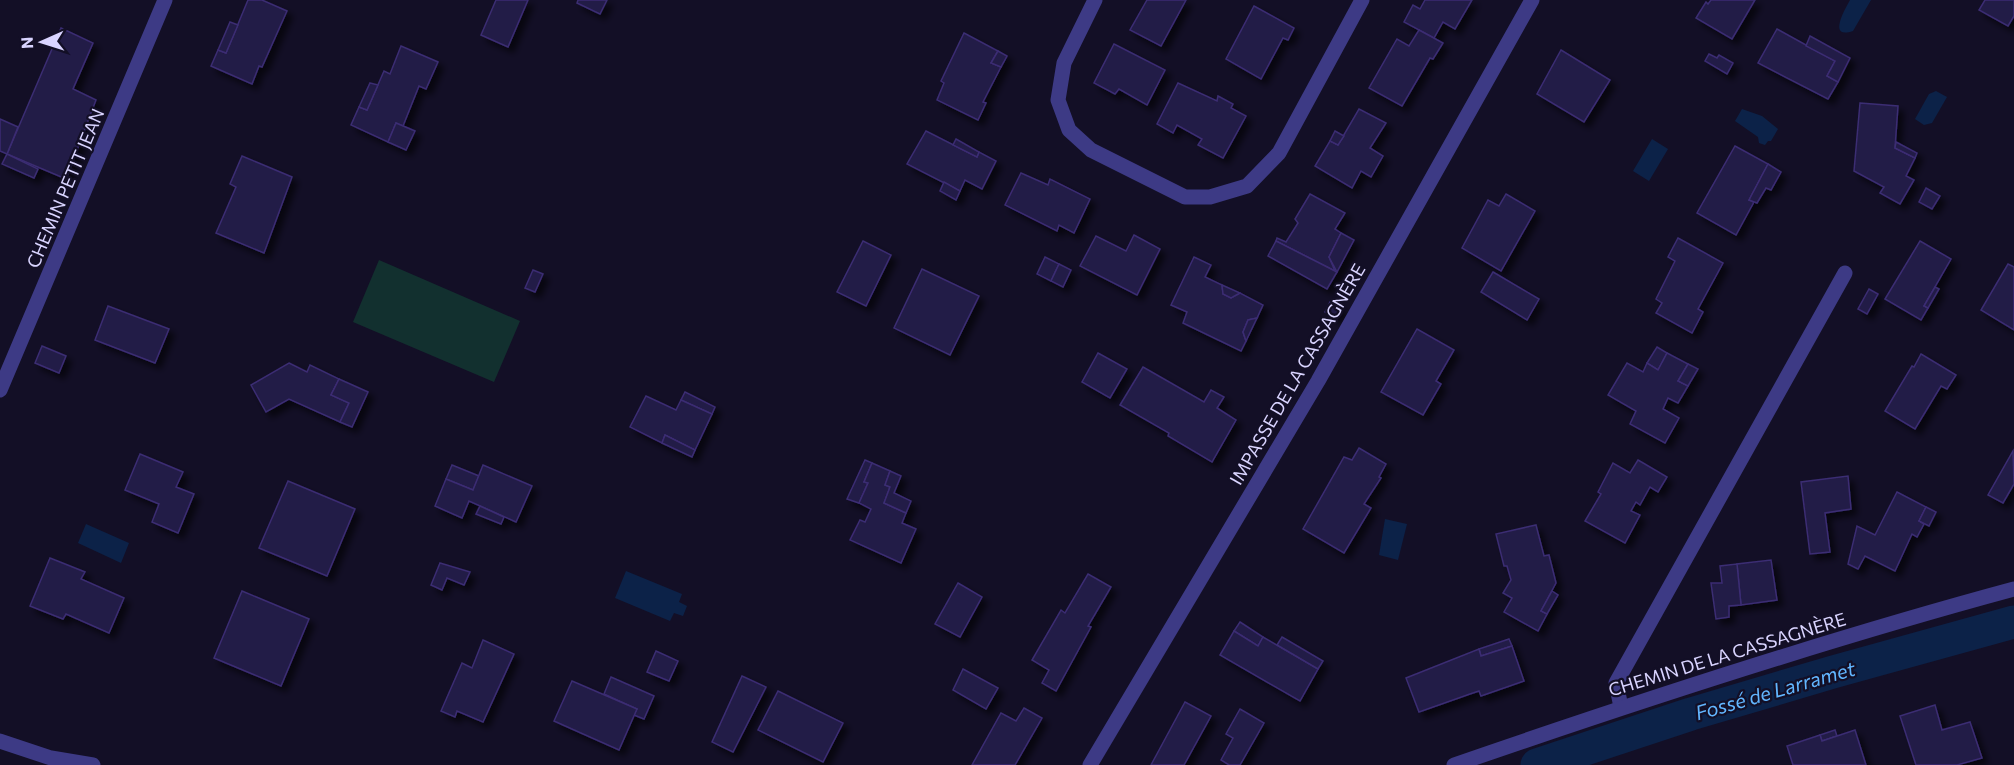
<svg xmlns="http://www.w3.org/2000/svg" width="2014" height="765" viewBox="0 0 2014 765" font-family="Commissioner,sans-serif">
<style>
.green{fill:#12302f}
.water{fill:#0c2248}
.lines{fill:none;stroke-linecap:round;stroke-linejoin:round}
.canal{stroke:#0c2248;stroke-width:33}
.building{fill:#241b47;stroke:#3b2d73;stroke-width:1.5;filter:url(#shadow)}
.minor{stroke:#3d3a85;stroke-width:15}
.labels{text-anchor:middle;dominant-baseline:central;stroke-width:4.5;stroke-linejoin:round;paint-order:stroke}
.street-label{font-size:18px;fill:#d9d4ff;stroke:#130f26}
.water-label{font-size:20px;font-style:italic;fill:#62b6ff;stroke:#130f26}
</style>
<defs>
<filter id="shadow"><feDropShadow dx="5.5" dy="5.5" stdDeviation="3" flood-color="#0009"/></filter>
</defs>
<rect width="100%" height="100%" fill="#130f26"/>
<polygon class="green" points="379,260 520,321 494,382 353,322"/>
<g class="water">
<path d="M1850,0H1871L1853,31C1827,40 1845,9 1850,0Z"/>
<polygon points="1936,91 1947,97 1932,123 1924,125 1915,119 1929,94"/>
<polygon points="1742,109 1762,116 1778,129 1771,141 1768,141 1765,145 1759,143 1758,137 1735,121"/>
<polygon points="1652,139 1668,149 1649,181 1633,171"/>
<polygon points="1385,519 1407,524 1398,560 1379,555"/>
<polygon points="86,524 129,543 121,563 78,543"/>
<polygon points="626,571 682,594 679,602 687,606 683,616 674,613 670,621 615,598"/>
</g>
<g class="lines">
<polyline class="canal" points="1537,765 1691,714 1833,672 2014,622"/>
</g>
<g class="building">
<polygon points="248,0 262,0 287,11 262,67 259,66 252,84 211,66 218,50 226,53"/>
<polygon points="496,0 528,0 508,47 481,35"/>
<polygon points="578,0 607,0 600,14 577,3"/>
<polygon points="1147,0 1186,0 1161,46 1130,30"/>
<polygon points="1425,0 1472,0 1455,29 1443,22 1434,38 1404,22 1413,5 1420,9"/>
<polygon points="1711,0 1755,0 1732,39 1696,18 1706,2 1708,4"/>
<polygon points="1985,0 2014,0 2014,16 2008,26 1979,10"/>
<polygon points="1254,6 1294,28 1288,40 1283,38 1261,79 1226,59"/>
<polygon points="230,22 238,25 226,53 218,50"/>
<polygon points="61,28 93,43 73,89 96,100 66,179 7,154"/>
<polygon points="1777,29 1835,61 1827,76 1838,82 1828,99 1758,63"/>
<polygon points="1419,30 1443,43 1433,59 1430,58 1402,106 1369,88 1397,39 1409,46"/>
<polygon points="964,33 998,51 991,63 1001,67 983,102 986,103 978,120 937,100 944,83 941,81"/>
<polygon points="1810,36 1850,58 1838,82 1827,76 1835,61 1806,46"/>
<polygon points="1114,44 1165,70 1147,105 1119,89 1115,94 1094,83"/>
<polygon points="401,46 438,62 426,89 419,86 403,126 396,123 388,142 351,125 359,107 367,110 384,71 390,74"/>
<polygon points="1561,50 1610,80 1584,122 1537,94"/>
<polygon points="998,51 1007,56 1001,67 991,63"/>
<polygon points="1709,54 1717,58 1719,55 1733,63 1727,74 1705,61"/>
<polygon points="370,83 378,85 367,110 359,107"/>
<polygon points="1178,83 1217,101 1218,96 1233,104 1231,108 1246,116 1223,158 1198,145 1202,139 1177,125 1173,133 1157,124"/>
<polygon points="1860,103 1898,106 1895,148 1915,158 1906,176 1914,180 1900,204 1880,193 1884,187 1854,171"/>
<polygon points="1359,109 1386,123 1370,148 1383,156 1371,177 1361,171 1352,188 1315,166 1330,141 1338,145"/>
<polygon points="0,119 18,127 7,154 0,151"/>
<polygon points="396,123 415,131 406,150 388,142"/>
<polygon points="926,131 977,157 979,152 996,161 982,189 965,180 960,191 907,164"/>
<polygon points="1335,131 1344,136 1338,145 1330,141"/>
<polygon points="956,139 979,152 977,157 953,145"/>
<polygon points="1896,142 1917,153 1915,158 1895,148"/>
<polygon points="1735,146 1768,164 1749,200 1754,202 1736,235 1697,213"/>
<polygon points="7,154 38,169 34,178 2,164"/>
<polygon points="242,156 292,177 264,253 216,233 236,187 230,184"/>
<polygon points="1768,164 1781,172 1771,190 1766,188 1757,203 1749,200"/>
<polygon points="1021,173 1048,185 1050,179 1090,199 1074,233 1059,225 1057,231 1005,205"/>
<polygon points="944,182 960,191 956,200 940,191"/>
<polygon points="1926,188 1940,196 1932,209 1919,202"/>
<polygon points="1310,194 1345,213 1335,229 1341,233 1329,257 1335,271 1276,241 1277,238 1286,242 1298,223 1295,219"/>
<polygon points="1506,194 1535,211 1501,271 1462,248 1488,200 1499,206"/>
<polygon points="1341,233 1354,240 1337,272 1329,257"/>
<polygon points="1134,235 1160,249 1137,295 1080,266 1096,236 1126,251"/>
<polygon points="1678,238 1723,263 1698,309 1703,312 1692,333 1656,313 1662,303 1656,299 1675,261 1668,257"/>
<polygon points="863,241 891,255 866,306 837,292"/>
<polygon points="1276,241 1337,272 1327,289 1268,256"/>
<polygon points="1920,241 1951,259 1924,306 1928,308 1921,320 1885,299"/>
<polygon points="1045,257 1059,264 1051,281 1037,274"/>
<polygon points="1194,257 1211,265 1205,277 1222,285 1223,294 1231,298 1240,293 1263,305 1257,318 1248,320 1243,332 1246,341 1241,351 1183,323 1187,312 1171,305"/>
<polygon points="1059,264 1071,270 1063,287 1051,281"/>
<polygon points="2008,264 2014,267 2014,330 1981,310"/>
<polygon points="922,269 979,296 950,355 894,328"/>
<polygon points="533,270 543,274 535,292 525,288"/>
<polygon points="1493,272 1539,299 1527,320 1481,292"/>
<polygon points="1222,285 1240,293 1231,298 1223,294"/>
<polygon points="1935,287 1939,289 1928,308 1924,306"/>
<polygon points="1869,289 1878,294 1867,314 1858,309"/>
<polygon points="1330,302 1341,308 1336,318 1325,312"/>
<polygon points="108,306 169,329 155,363 95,340"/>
<polygon points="1257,318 1246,341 1243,332 1248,320"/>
<polygon points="1417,329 1454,350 1436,381 1441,384 1423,415 1381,392"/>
<polygon points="42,346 66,356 59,373 35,363"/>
<polygon points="1657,347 1667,353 1658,370 1647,363"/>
<polygon points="1098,353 1127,369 1110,398 1082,382"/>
<polygon points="1667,353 1688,364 1678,381 1688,386 1678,403 1668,398 1663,409 1679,418 1665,443 1630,424 1636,411 1608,395 1627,363 1643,372 1647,363 1658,370"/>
<polygon points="1921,354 1956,375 1947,389 1941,386 1915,429 1885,411 1912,366 1914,367"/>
<polygon points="289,363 307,372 310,365 339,379 331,395 349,403 340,422 289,399 266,412 251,385"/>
<polygon points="1688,364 1698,369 1688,386 1678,381"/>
<polygon points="1143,367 1204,402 1211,390 1224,397 1217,408 1236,420 1212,462 1168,436 1169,433 1120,405"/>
<polygon points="339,379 368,392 352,427 340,422 349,403 331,395"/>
<polygon points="685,392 715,407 712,414 681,400"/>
<polygon points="646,396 676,410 681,400 712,414 695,450 665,435 662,443 630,427"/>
<polygon points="665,435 695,450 692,457 662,443"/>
<polygon points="1359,448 1386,464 1379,477 1381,478 1364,504 1371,508 1344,553 1303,529 1344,457 1352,460"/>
<polygon points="2013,451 2014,484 2003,503 1988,495"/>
<polygon points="140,454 183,472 176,487 194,494 178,533 152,522 159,504 125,490"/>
<polygon points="865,460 872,463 864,482 868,483 859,503 847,499"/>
<polygon points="1638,460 1667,477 1658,492 1650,487 1640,505 1636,502 1631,511 1640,515 1625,543 1585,521 1601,494 1598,492 1613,463 1630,473"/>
<polygon points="872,463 890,471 885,485 890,487 884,503 906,513 902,523 916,529 901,563 850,540 860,520 865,522 871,509 859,503 868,483 864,482"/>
<polygon points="452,465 479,476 473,490 446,479"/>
<polygon points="483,465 532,486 516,522 469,501 462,518 435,506 446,479 473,490"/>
<polygon points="890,471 901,476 894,493 911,501 906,513 884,503 890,487 885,485"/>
<polygon points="1848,476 1851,509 1825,513 1830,552 1810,554 1801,482"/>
<polygon points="288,481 355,509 327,576 259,548"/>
<polygon points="1897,492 1926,507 1919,521 1924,524 1917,537 1912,534 1895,571 1865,556 1858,569 1848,564 1857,526 1875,535"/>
<polygon points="480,506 504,517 501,524 476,514"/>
<polygon points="1926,507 1936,512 1929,526 1919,521"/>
<polygon points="1536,525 1544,556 1549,555 1556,583 1541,611 1547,614 1538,631 1504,612 1512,598 1503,593 1511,580 1507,566 1504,566 1496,534"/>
<polygon points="50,558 85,572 81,579 124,598 109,633 66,614 63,619 30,606"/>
<polygon points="1771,560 1777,600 1741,605 1737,564"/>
<polygon points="440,563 470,572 464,585 447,578 442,590 431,585"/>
<polygon points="1737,564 1741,605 1729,606 1729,617 1716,619 1711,583 1722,583 1720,566"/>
<polygon points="1088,574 1111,587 1088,626 1091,627 1056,691 1042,683 1049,670 1032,660 1061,610 1065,613"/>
<polygon points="958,583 982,597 960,637 935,624"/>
<polygon points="242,591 309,619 281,686 214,658"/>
<polygon points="1552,591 1558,595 1547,614 1541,611"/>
<polygon points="1240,622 1263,637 1258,646 1234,631"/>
<polygon points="1234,631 1258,646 1263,637 1318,669 1300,701 1220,655"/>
<polygon points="1282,637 1323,661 1318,669 1277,645"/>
<polygon points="1509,639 1512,646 1481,656 1479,649"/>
<polygon points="483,640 514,654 483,722 457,711 455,717 441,711 462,663 472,668"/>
<polygon points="1512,646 1524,681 1481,696 1479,691 1470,694 1419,712 1406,678 1479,649 1481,656"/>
<polygon points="656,651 678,661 669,681 647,672"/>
<polygon points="963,669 998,688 986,709 953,690"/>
<polygon points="742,676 766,687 733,752 712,742"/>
<polygon points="611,677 654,696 644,719 634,715 637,709 604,694"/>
<polygon points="572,681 637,709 619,750 554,721"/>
<polygon points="778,691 843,723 823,762 758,730"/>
<polygon points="1185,702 1211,716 1184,765 1151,765"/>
<polygon points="1935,705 1942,730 1970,722 1982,758 1957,765 1916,765 1900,716"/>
<polygon points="1024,708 1042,718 1015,765 972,765 1001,713 1016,721"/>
<polygon points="1240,709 1264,723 1240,765 1229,765 1221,760 1233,738 1226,734"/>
<polygon points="1835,730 1837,736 1822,741 1820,735"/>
<polygon points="1855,730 1866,765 1793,765 1787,746 1820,735 1822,741"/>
</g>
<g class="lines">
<g class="minor">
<polyline points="1095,0 1064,63 1058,100 1069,130 1091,150 1185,197 1210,197 1247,186 1279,153 1362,0"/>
<polyline points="0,390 165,0"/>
<polyline points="1621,707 1616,683 1845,273"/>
<polyline points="0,741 51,758 93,765"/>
<polyline points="1090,765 1318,381 1532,0"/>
<path d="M1454,765C1639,701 1825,640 2014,589"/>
</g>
</g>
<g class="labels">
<g class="street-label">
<text transform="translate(65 188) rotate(-67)">CHEMIN PETIT JEAN</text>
<text transform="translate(1297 374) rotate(-60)">IMPASSE DE LA CASSAGNÈRE</text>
<text transform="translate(1727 654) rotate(-17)">CHEMIN DE LA CASSAGNÈRE</text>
</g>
<g class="water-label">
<text transform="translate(1775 690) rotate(-16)">Fossé de Larramet</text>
</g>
</g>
<g transform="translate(42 42) rotate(267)" stroke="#130f26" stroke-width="4.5" paint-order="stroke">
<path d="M0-4.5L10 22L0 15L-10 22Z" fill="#d9d4ff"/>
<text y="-9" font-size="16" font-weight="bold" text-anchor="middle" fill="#d9d4ff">N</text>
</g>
</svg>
